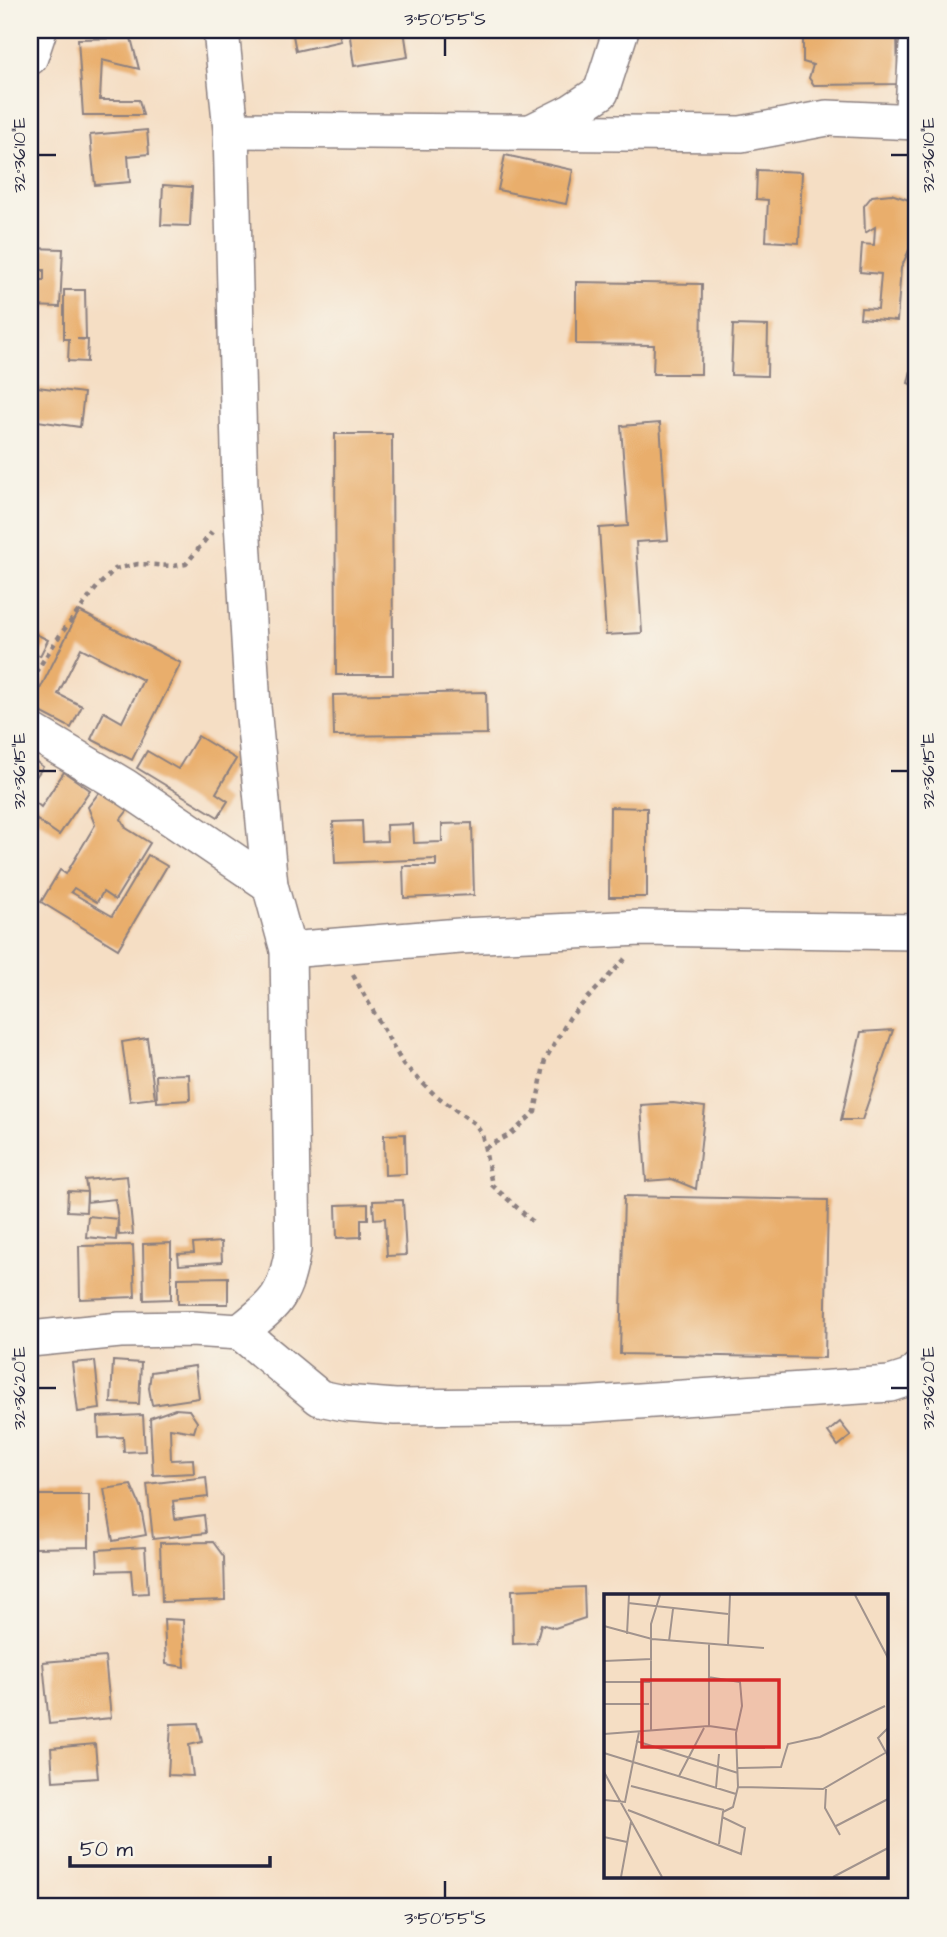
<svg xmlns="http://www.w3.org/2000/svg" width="947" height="1937" viewBox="0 0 947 1937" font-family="'Architects Daughter',sans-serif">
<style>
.building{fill:#e9ae6c}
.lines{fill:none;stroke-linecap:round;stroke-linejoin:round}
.minor-casing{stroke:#8c8080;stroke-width:38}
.path{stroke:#8c8080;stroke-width:4.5;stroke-dasharray:5 5;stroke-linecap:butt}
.minor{stroke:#fff;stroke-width:35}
.ticks{fill:none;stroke:#22223b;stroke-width:2.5}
.inset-road{fill:none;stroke:#a1938d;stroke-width:2}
.view{fill:#d62828;fill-opacity:0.15;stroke:#d62828;stroke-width:3.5}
.inset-edge{fill:none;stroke:#22223b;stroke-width:3.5}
.neatline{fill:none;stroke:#22223b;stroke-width:2.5}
.ticks-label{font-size:18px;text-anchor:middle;fill:#22223b}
</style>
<rect width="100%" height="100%" fill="#f7f3e8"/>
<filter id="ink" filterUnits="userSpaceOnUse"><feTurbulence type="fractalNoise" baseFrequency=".0143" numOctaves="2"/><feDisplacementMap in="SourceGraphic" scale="14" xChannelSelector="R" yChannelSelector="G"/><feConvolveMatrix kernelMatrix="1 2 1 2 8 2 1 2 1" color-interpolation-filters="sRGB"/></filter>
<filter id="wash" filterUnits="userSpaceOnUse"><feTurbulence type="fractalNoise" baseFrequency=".00686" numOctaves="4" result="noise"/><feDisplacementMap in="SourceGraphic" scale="28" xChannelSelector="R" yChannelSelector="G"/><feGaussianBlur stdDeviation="1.57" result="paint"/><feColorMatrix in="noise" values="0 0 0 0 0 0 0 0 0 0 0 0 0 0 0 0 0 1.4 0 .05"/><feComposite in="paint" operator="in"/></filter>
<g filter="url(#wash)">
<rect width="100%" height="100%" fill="#f5dec4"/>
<g id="blocks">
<g class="building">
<polygon points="292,30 338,30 341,41 296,51"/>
<polygon points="349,30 404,30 408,57 354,66"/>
<polygon points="803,30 897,30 898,84 814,85 809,78 813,65 803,62"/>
<polygon points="131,38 139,69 102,60 100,100 139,100 143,115 83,115 78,39"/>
<polygon points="147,130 149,154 128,156 130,182 95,185 90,135"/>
<polygon points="505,155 573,170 566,204 498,190"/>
<polygon points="757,170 802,172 799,243 766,241 768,200 756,199"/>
<polygon points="163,185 192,187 190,226 161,225"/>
<polygon points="891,194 912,201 910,222 917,224 917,254 909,250 901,268 897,321 860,318 861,308 878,309 881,274 860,272 862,244 874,245 875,227 865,233 864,206 872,196"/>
<polygon points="30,248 63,249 60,307 30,306 30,280 44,280 44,270 30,270"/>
<polygon points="576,282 702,284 701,374 653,374 654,345 576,344"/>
<polygon points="64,290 85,290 86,339 77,339 88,340 87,362 68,361 69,339 64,339"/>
<polygon points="733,325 768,326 767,376 731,375"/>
<polygon points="916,350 917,350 917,386 908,383"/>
<polygon points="30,386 84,393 80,427 30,420"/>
<polygon points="660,423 668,540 636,542 642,633 606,635 599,528 628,526 621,426"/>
<polygon points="335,434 392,434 393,675 336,675"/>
<polygon points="79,611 181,663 132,760 91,739 104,712 122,722 143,680 81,648 58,694 82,706 71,728 31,707"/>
<polygon points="30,631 48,640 40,656 30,651"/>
<polygon points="486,692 487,734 334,736 333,695"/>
<polygon points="198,736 236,759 216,793 228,801 218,817 137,768 147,751 178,769"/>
<polygon points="30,757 43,767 30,785"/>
<polygon points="64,772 90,790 59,835 30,815 30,798 41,807"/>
<polygon points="101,790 128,810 121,819 126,828 150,843 115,900 103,892 97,902 74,888 71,892 112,916 148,855 167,866 118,949 41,902 60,870 66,874 95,825 88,807"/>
<polygon points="610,807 647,808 647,897 609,897"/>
<polygon points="362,821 363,842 387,841 386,825 413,824 414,843 442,842 442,824 472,823 474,895 404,898 403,866 436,866 436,859 335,863 333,822"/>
<polygon points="893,1030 862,1120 841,1120 861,1032"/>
<polygon points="147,1038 155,1098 130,1101 122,1042"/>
<polygon points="189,1074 190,1100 157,1102 156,1075"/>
<polygon points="673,1103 705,1107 696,1189 672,1179 646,1181 641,1105"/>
<polygon points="405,1134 406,1174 385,1175 384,1135"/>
<polygon points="127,1176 133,1234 119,1235 118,1219 116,1240 86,1237 88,1216 118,1219 115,1199 87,1202 87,1192 86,1212 67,1211 68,1191 87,1192 85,1180"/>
<polygon points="624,1196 828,1200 825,1358 620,1354"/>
<polygon points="403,1200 406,1255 387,1256 385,1218 374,1219 373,1201"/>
<polygon points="368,1204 368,1219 361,1219 361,1237 337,1238 336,1205"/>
<polygon points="221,1242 222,1262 179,1265 178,1254 194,1253 193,1244"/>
<polygon points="171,1243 171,1299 144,1300 143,1244"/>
<polygon points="133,1245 135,1297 80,1299 79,1246"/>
<polygon points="228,1277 228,1304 178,1304 178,1278"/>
<polygon points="95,1361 100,1409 78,1412 72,1363"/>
<polygon points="113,1361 141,1363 139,1404 111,1403"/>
<polygon points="195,1366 199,1398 152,1405 149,1388 151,1372"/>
<polygon points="175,1409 189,1410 197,1422 194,1432 170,1428 171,1460 193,1459 194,1473 153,1475 150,1418"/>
<polygon points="143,1415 145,1451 124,1452 123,1437 99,1438 98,1417"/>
<polygon points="840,1422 851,1436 838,1446 828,1432"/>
<polygon points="206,1477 208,1497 173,1501 175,1519 204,1515 206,1533 153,1539 147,1484"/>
<polygon points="131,1485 141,1508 146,1535 113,1541 104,1489"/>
<polygon points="33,1495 89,1495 89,1547 34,1548"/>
<polygon points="213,1542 224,1557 225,1600 162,1602 160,1543"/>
<polygon points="145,1547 148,1593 133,1594 131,1570 98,1571 97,1550"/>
<polygon points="584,1587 585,1618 555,1628 541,1624 536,1643 513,1644 512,1590"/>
<polygon points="164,1619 183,1620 185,1667 166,1664"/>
<polygon points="105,1657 111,1718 49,1724 43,1662"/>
<polygon points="198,1723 202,1742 189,1745 193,1776 168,1775 171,1724"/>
<polygon points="95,1744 98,1778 53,1781 51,1748"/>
</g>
</g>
</g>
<g filter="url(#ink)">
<use href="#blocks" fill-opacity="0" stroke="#8c8080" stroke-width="2"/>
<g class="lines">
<g class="minor-casing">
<g id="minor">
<path d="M221,30L231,130L240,488L253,707L270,885L288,950L293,1249C284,1298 278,1301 240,1332"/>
<polyline points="30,57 39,30"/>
<polyline points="912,122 917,46"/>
<polyline points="231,130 741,134 827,118 917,122"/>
<polyline points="533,131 571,112 601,92 621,30"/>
<polyline points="30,730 124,786 270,885"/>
<polyline points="288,950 460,936 642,928 917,932"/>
<polyline points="30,1339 120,1330 191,1329 240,1332 320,1398 344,1403 395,1407 579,1405 890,1384 912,1377 917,1370"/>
</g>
</g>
<g class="path">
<polyline points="30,681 60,635 98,586 115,569 138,564 174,566 186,564 212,532"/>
<polyline points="353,975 403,1064 434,1094 475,1124 482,1134 492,1185 532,1221"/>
<polyline points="485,1148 511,1134 535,1112 545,1060 570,1017 625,959"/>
</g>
<use href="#minor" class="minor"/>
</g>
</g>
<path class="ticks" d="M445,38V56M38,155H56M891,155H908M38,771H56M891,771H908M38,1388H56M891,1388H908M445,1881V1898"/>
<g transform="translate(604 1594)">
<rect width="284" height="284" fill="#f5dec4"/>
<path class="inset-road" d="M251,1L284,64M24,9L124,20M0,32L48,45L160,54M23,40L25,1M65,47L69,15M105,50V132M124,51L126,1M0,67L48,65M104,83L136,88L138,112L132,139L134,193L129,213L119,218L115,250M0,88H47M0,110H45M284,134L274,144L284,162M47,136V30L56,1M0,140L105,132L133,136M32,147L134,179M133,154H161M0,159L132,200M134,174L177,173L184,150L216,143L281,112M0,178L58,283M75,182L100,134M27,192L120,216M134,193L219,195L281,159M112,194L115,160M222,195L221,214L236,241M0,206L21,208L35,138M24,216L137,260L141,234L118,223M232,232L284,205M0,243L23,248M17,283L27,228M229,283L284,254"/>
<path class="view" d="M38,86H175V153H38Z"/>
<rect width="284" height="284" class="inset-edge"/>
</g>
<rect width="947" height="1937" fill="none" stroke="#f7f3e8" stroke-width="77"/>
<path d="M70 1856v10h200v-10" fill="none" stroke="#22223b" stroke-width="3.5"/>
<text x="80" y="1856" font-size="21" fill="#22223b" stroke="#f7f3e8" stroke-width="5" paint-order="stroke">50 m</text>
<rect x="38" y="38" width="870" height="1860" class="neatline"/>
<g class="ticks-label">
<text x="445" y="25">3°50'55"S</text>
<text transform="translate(928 155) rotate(-90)" y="6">32°36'10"E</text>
<text transform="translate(19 155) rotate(-90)" y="6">32°36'10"E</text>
<text transform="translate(19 771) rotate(-90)" y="6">32°36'15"E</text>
<text transform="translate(928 771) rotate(-90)" y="6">32°36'15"E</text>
<text transform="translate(928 1388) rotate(-90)" y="6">32°36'20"E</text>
<text transform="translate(19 1388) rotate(-90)" y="6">32°36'20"E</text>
<text x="445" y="1924">3°50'55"S</text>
</g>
</svg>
